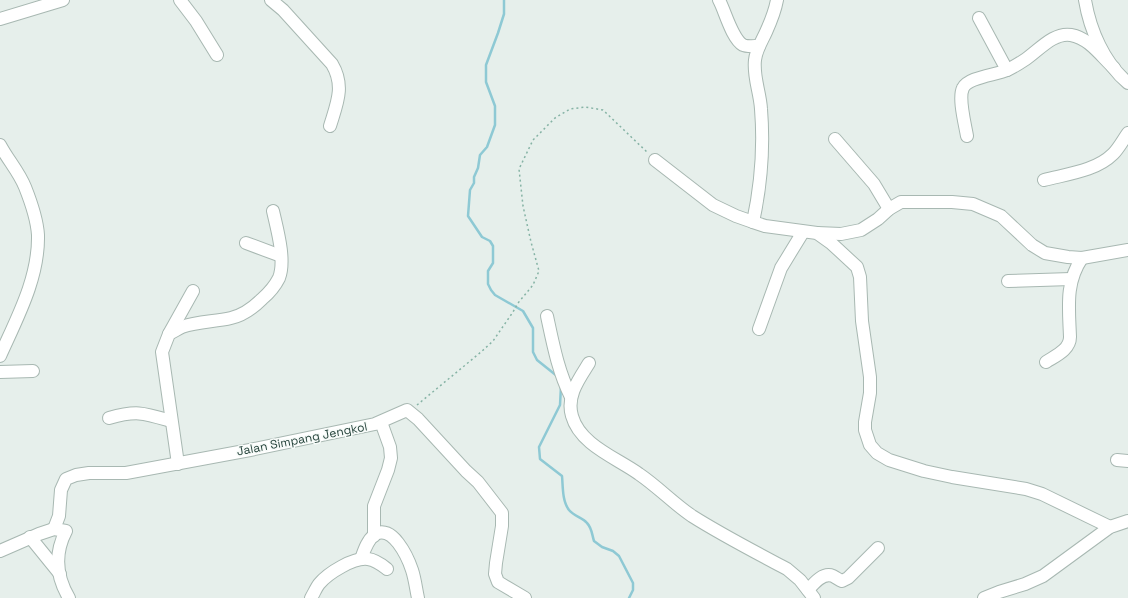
<svg xmlns="http://www.w3.org/2000/svg" width="1128" height="598" viewBox="0 0 1128 598" font-family="'Space Grotesk',sans-serif">
<style>
.lines{fill:none;stroke-linecap:round;stroke-linejoin:round}
.stream{stroke:#8ec9d4;stroke-width:2.5}
.minor-casing{stroke:#a8b8b2;stroke-width:14}
.path{stroke:#86b3a5;stroke-width:1.5;stroke-dasharray:2 3;stroke-linecap:butt}
.minor{stroke:#fff;stroke-width:12}
.labels{text-anchor:middle;dominant-baseline:central;stroke-width:3;stroke-linejoin:round;paint-order:stroke}
.street-label{font-size:12px;fill:#24423a;stroke:#f7fbf9}
</style>
<rect width="100%" height="100%" fill="#e6efeb"/>
<g class="lines">
<g class="stream">
<polyline points="504,0 504,14 498,33 486,65 486,82 495,106 495,125 487,147 480,155 478,168 474,177 474,183 470,190 468,216 482,237 490,241 493,246 493,263 488,271 488,284 491,290 495,295 523,311 533,328 533,352 537,360 557,376"/>
<path d="M561,386L560,405L539,447L540,459L562,476C563,486 562,501 569,510C574,516 583,518 587,523C592,528 592,535 594,541L602,547L613,551L619,556L633,583V590L629,598"/>
</g>
<g class="minor-casing">
<g id="minor">
<polyline points="180,0 196,21 217,55"/>
<path d="M271,0L283,10L332,64C345,86 337,103 330,126"/>
<path d="M719,0C725,11 732,39 743,45C747,47 754,46 759,46"/>
<path d="M777,0C775,11 771,21 766,32C762,41 756,50 755,60C753,77 760,92 761,109C764,146 761,185 753,222L765,226L817,233L831,243L857,267L860,277L862,321L870,377V393L865,422V430L870,445L877,453L889,460L924,471L952,477L1026,489L1042,494L1110,527"/>
<path d="M1085,0C1090,30 1104,63 1128,83"/>
<polyline points="979,18 1007,70"/>
<polyline points="0,19 63,0"/>
<path d="M967,136C965,124 958,98 963,88C968,77 997,75 1007,70C1014,67 1020,63 1026,59C1039,50 1054,32 1071,35C1089,38 1101,56 1114,68"/>
<polyline points="835,139 874,184 889,209"/>
<path d="M0,145C8,160 19,172 25,187C31,202 37,219 38,235C39,278 17,318 0,356"/>
<polyline points="655,160 713,205 736,216 753,222"/>
<path d="M1044,180C1067,174 1096,171 1113,154C1119,148 1123,140 1128,133"/>
<polyline points="817,233 841,234 861,230 878,219 889,209 901,202 952,202 973,204 1001,216 1032,245 1045,253 1068,257 1082,258 1128,250"/>
<polyline points="246,243 281,256"/>
<polyline points="1008,281 1071,279"/>
<path d="M547,316C553,344 558,371 571,397"/>
<polyline points="759,329 781,268 803,232"/>
<polyline points="169,334 193,291"/>
<path d="M1046,362C1055,356 1070,350 1070,337C1069,308 1065,283 1082,258"/>
<path d="M589,363C579,379 566,396 572,416C580,445 617,458 639,474C658,487 673,503 692,516C722,535 755,552 787,569L800,580L814,598"/>
<polyline points="0,372 33,371"/>
<path d="M109,418C137,410 144,413 171,421"/>
<polyline points="1117,460 1128,461"/>
<path d="M178,464L162,352L169,334C173,332 178,329 182,327C198,321 215,322 231,318C244,315 253,308 262,299C269,293 275,286 279,278C286,260 277,229 273,211"/>
<polyline points="54,529 59,516 61,490 66,479 76,475 89,473 126,473 250,450 375,424 407,410 418,419 466,471 478,482 502,513 502,526 496,563 495,574 498,582 525,598"/>
<polyline points="374,536 374,506 388,470 391,458 390,447 381,422"/>
<polyline points="30,537 60,574"/>
<path d="M0,551L39,534L54,529L66,531C54,554 56,576 69,598"/>
<path d="M361,559C364,551 367,541 374,535C392,522 408,558 412,570C415,579 416,589 418,598"/>
<path d="M808,590C814,583 823,572 833,576C837,578 839,580 842,581L848,578L878,548"/>
<path d="M311,598C314,593 316,588 319,584C328,573 354,557 368,559C376,560 382,565 387,569"/>
<polyline points="984,598 999,592 1025,584 1043,576 1110,527 1128,521"/>
</g>
</g>
<polyline class="path" points="417,405 481,352 493,341 513,312 518,303 533,285 539,271 531,242 523,206 519,169 533,140 555,118 570,109 585,107 603,110 648,153"/>
<use href="#minor" class="minor"/>
</g>
<g class="labels">
<g class="street-label">
<text transform="translate(302 439) rotate(-11)">Jalan Simpang Jengkol</text>
</g>
</g>
</svg>
